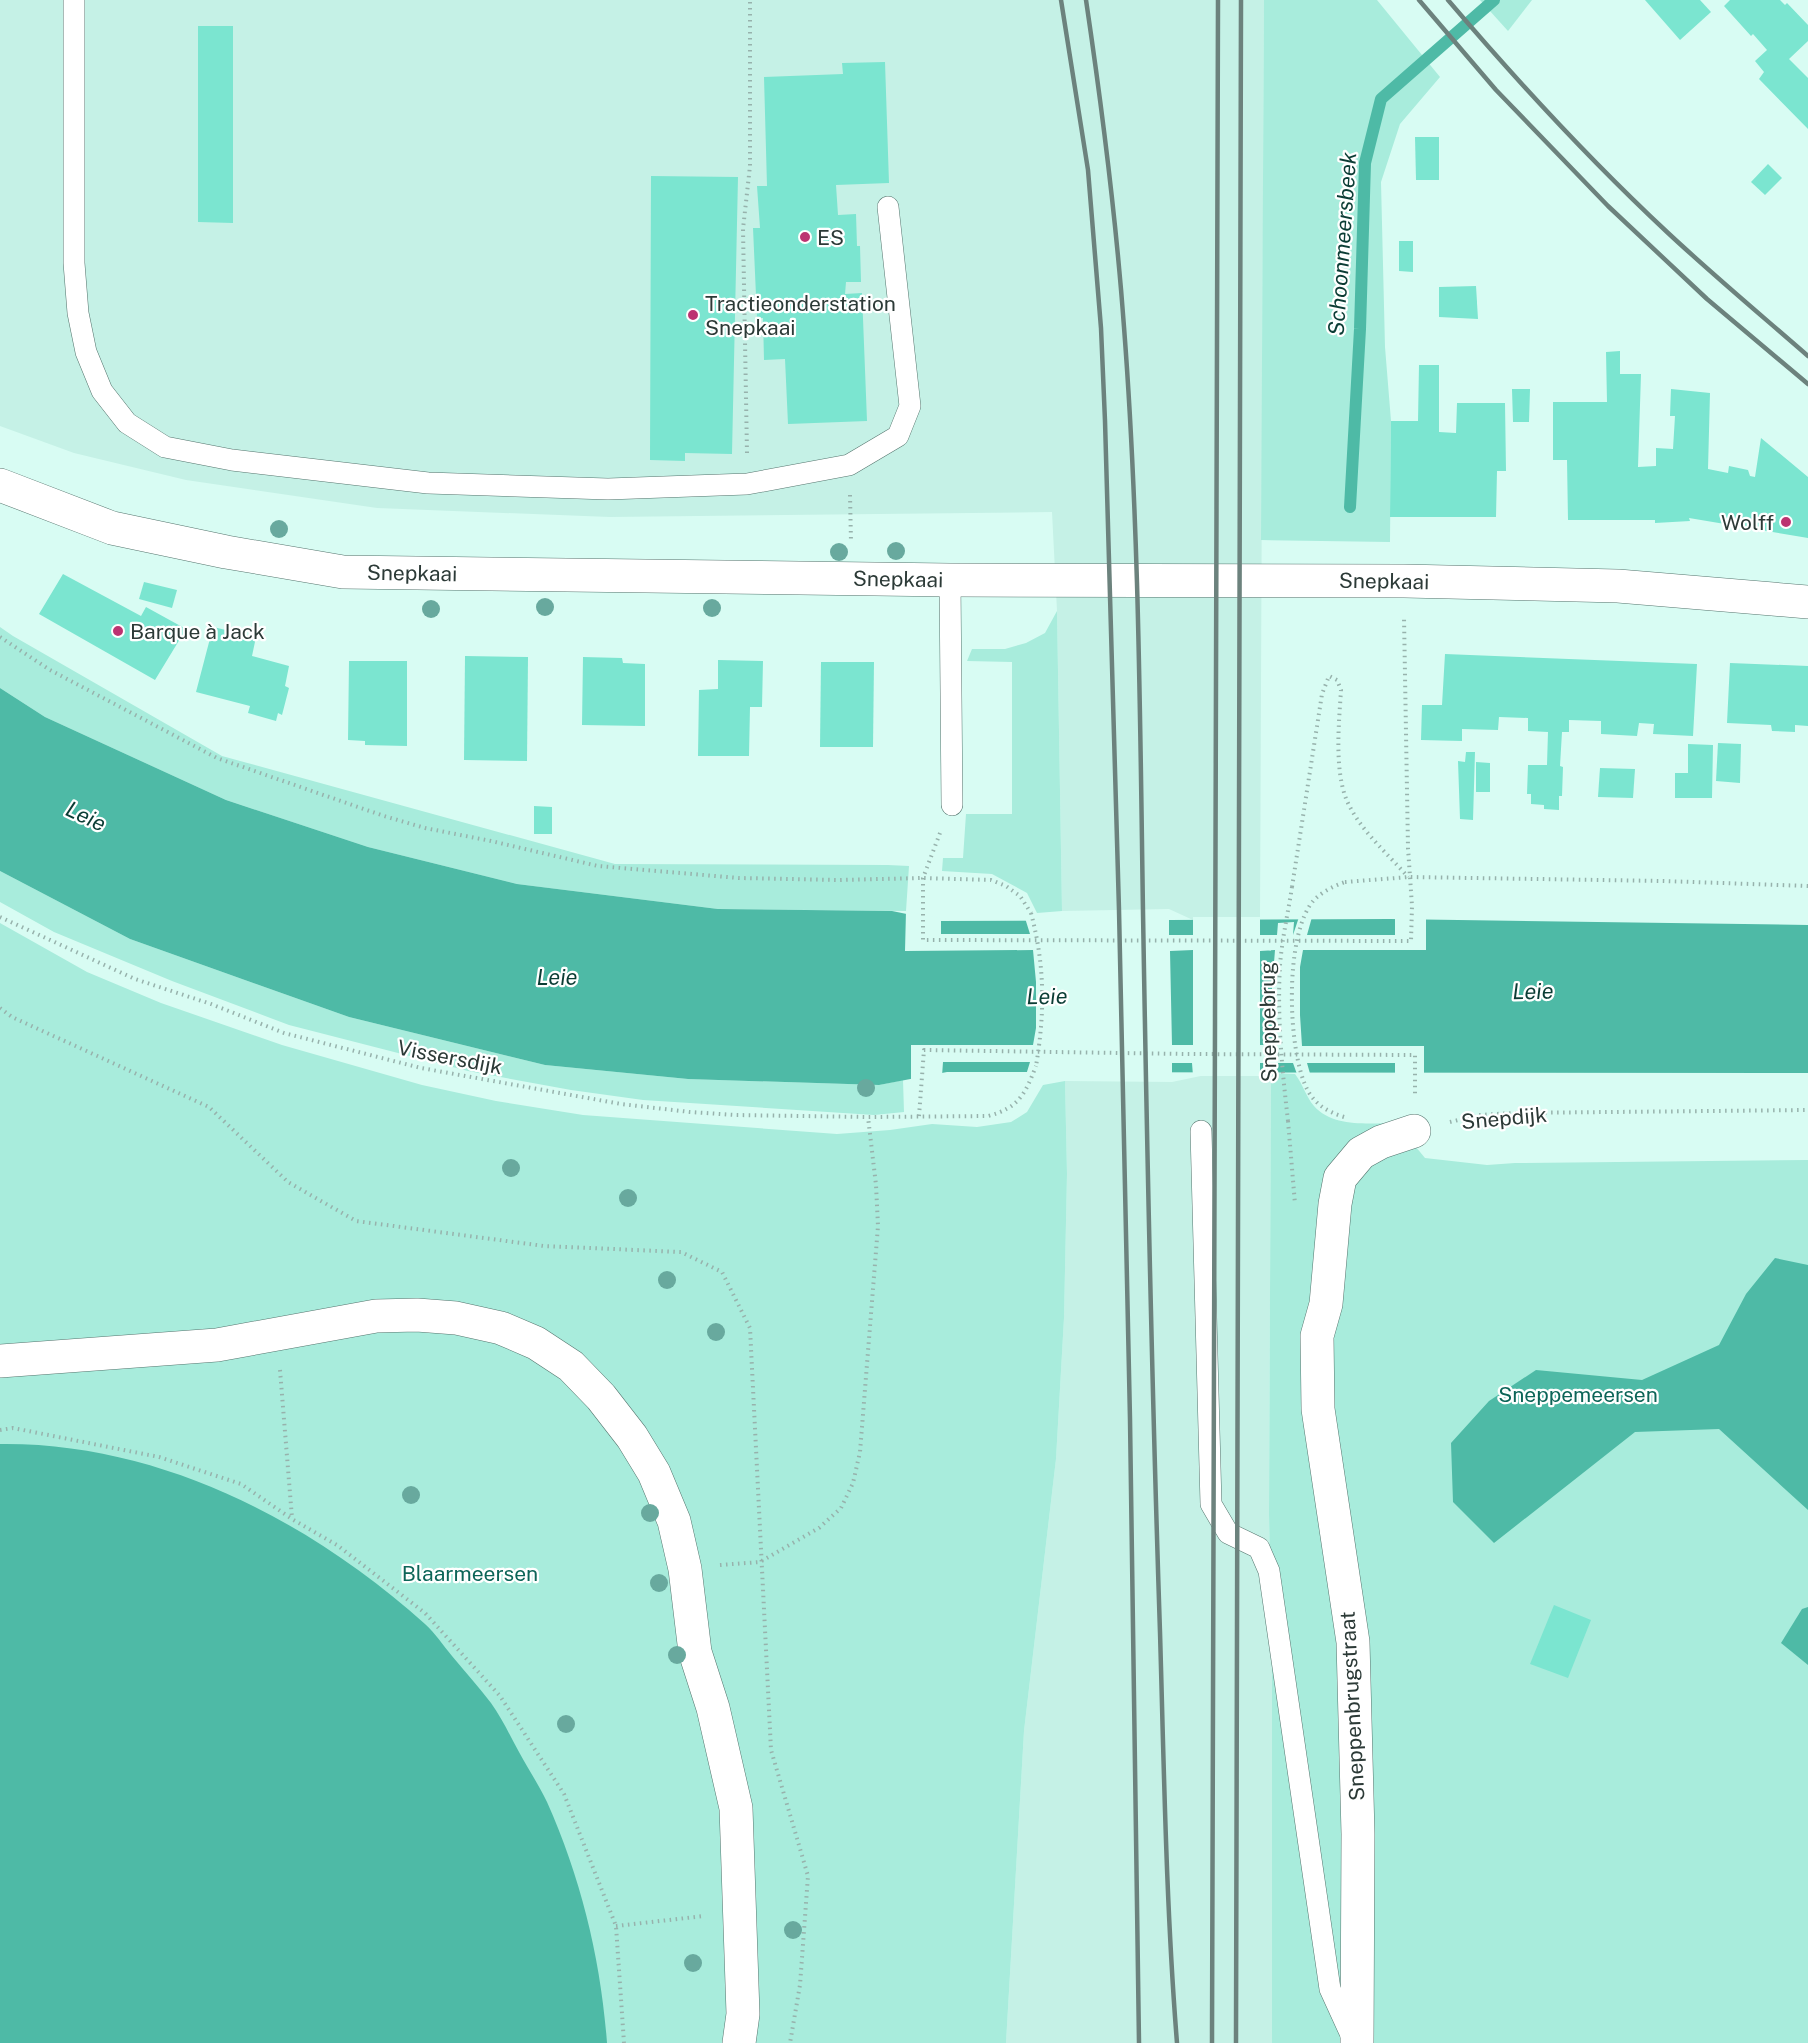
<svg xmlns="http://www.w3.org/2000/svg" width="1808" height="2043" viewBox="0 0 1808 2043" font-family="'Public Sans',sans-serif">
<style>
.built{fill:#c5f1e6}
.green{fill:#a8ecdc}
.water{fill:#4ebaa6}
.pier{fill:#d8fcf3;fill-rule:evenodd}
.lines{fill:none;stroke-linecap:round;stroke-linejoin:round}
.stream{stroke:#4ebaa6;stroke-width:12}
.building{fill:#7be5d0}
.lane-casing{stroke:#55756e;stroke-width:22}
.street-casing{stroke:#55756e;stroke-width:34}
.secondary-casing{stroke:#55756e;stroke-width:34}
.path{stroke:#97b2ac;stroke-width:4;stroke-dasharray:1.5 4.5;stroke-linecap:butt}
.lane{stroke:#fff;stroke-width:21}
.street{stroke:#fff;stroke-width:33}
.secondary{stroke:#fff;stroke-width:33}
.rail{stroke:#6c827d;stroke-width:4.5}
.path-bridge{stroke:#97b2ac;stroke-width:4;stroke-dasharray:1.5 4.5;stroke-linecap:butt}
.tree{fill:#68a99e}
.poi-dot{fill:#bc3371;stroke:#fff;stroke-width:2}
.labels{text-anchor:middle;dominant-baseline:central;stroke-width:4.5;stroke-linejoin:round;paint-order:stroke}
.poi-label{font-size:21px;fill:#2c3a37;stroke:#fff;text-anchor:start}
.street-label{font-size:21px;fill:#2c3a37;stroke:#fff}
.park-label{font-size:21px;fill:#0c6558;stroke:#fff}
.water-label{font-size:22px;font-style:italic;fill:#0b3d35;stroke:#fff}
</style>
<rect width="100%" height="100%" fill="#d8fcf3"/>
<g class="built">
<polygon points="0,0 1264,0 1260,919 1193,920 1169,909 1062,911 1057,611 1052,512 610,517 377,508 186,480 74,453 0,426"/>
<polygon points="1215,1073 1271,1073 1269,1514 1272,1663 1272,2043 1006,2043 1024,1731 1056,1459 1064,1318 1067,1174 1065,1081 1172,1082"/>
</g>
<g class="green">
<polygon points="1264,0 1377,0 1440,77 1400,124 1381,182 1385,347 1391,421 1390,542 1261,540"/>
<polygon points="1480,0 1532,0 1508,31"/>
<polygon points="1057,611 1062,911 1037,913 1027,893 992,874 942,871 943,858 963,858 966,814 1012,814 1012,662 967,661 972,649 1005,649 1026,643 1045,633"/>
<polygon points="0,627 13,636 222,756 615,864 888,865 909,866 906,911 718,909 517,884 368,847 226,800 45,717 0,688"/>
<polygon points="0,871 130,939 349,1017 545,1065 688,1079 879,1085 903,1080 904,1112 874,1115 643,1100 571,1090 468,1071 289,1025 172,981 54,932 0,902"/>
<polygon points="0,923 87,972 161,1003 282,1045 422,1085 496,1101 583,1115 837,1134 890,1130 932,1124 977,1127 1011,1122 1027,1112 1043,1085 1065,1081 1067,1174 1064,1318 1056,1459 1024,1731 1006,2043 0,2043"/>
<path d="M1271,1073L1295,1074C1303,1084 1306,1097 1314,1106C1333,1128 1371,1123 1396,1123L1425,1158L1487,1165L1515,1163L1808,1160V2043H1272V1663L1269,1514Z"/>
</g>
<g class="water">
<polygon points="0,688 45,717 226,800 368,847 517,884 718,909 892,911 941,921 1390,919 1808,925 1808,1073 947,1072 879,1085 688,1079 545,1065 349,1017 130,939 0,871"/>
<polygon points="1775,1258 1808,1265 1808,1510 1719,1429 1635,1432 1494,1543 1453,1502 1451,1443 1489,1401 1536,1370 1642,1380 1719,1345 1746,1294"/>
<path d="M0,1444C158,1442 309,1520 425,1624C435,1633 443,1645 452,1656C465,1672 479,1687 491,1703C502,1718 510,1736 519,1752C528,1769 539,1785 547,1802C581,1878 601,1960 607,2043H0Z"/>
<polygon points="1808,1607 1808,1665 1781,1643 1802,1609"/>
</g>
<path class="pier" d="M906,911L941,918V934H1030L1025,918L1169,917V935H1193V917H1260V935H1277L1278,923L1294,922L1293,935L1299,917H1312L1307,935H1395V916H1426V950H1303L1300,967V1015L1302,1046H1424V1077H1395V1063H1307L1311,1077H1298L1293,1063H1260V1076H1193L1192,1063H1172V1076L1026,1075L1030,1062H943L942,1076L911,1082V1045H1033L1036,1028V982L1033,950L905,951ZM1193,950V1045H1172L1170,951ZM1275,950L1271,1001L1274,1045H1260V951Z"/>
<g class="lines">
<polyline class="stream" points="1350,507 1360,329 1365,163 1381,99 1494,0"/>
</g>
<g class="building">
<polygon points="1645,0 1700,0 1711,12 1680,40"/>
<polygon points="1730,0 1780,0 1785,5 1787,3 1808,25 1808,41 1789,59 1808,78 1808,129 1759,79 1764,72 1755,61 1767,50 1753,34 1751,36 1724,6"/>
<polygon points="198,26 233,26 233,223 198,222"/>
<polygon points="885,62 889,183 836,185 838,215 856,214 857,246 860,246 861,282 846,282 845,294 862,293 867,421 788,424 785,359 764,360 763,318 757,318 753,228 760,228 757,186 767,186 764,77 843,74 842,63"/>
<polygon points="1415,137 1439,137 1439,180 1416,180"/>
<polygon points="1768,164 1782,178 1765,195 1751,182"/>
<polygon points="651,176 738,177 732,454 685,453 685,461 650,460"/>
<polygon points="1399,241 1413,241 1413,272 1399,271"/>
<polygon points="1476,286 1478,319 1439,317 1439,287"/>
<polygon points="1620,351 1620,374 1641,374 1638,467 1656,466 1656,448 1673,449 1675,416 1670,416 1671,389 1710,393 1708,469 1728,473 1729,466 1748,470 1750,476 1755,477 1761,438 1808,477 1808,538 1689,518 1690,521 1655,523 1655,520 1568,520 1567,460 1553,460 1553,402 1607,402 1606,352"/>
<polygon points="1419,365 1439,365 1439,432 1456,433 1457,403 1505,403 1506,471 1497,471 1496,517 1390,517 1391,421 1418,421"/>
<polygon points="1512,389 1530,389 1529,422 1513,422"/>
<polygon points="63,574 141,616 146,607 186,629 155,680 39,614"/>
<polygon points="144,582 177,590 172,608 139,599"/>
<polygon points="213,627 256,637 252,656 289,666 285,686 289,688 282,715 278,713 276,721 248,713 250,706 196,692"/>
<polygon points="1445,654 1697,664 1693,736 1653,734 1654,724 1639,723 1637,736 1601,734 1601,721 1569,720 1569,732 1562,732 1560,766 1563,767 1562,796 1559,796 1559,810 1544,809 1544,805 1531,804 1531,794 1527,794 1528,765 1547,765 1548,732 1528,731 1528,718 1499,717 1498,730 1462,729 1462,741 1421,740 1422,705 1442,705"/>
<polygon points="465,656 528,657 527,761 464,760"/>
<polygon points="583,657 622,658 623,663 645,664 645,726 582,725"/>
<polygon points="718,660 763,661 762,707 750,707 749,756 698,756 699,690 718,689"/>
<polygon points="349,661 407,661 407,746 365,745 365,741 348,740"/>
<polygon points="821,662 874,662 873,747 820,747"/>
<polygon points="1730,663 1808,666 1808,726 1795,725 1795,732 1772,731 1771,725 1727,723"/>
<polygon points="1718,743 1741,744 1740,783 1716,781"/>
<polygon points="1688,744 1713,745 1712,798 1675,798 1675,773 1688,773"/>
<polygon points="1466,752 1475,752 1473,820 1460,819 1458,761 1465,762"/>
<polygon points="1476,762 1490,763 1490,792 1476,792"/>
<polygon points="1600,768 1635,769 1633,798 1598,797"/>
<polygon points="534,806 552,807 552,834 534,834"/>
<polygon points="1554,1605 1591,1620 1568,1678 1530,1664"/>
</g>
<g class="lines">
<g class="lane-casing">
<g id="lane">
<polyline points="74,0 74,263 78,313 86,352 102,391 127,423 165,447 232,460 428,483 608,489 747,484 849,465 898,436 910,406 888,207"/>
<polyline points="950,580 952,805"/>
<polyline points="1201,1131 1211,1504 1228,1533 1259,1548 1269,1571 1330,1989 1352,2037"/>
</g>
</g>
<g class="street-casing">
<g id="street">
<polyline points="0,1361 217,1345 376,1316 417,1315 456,1318 501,1328 536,1343 571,1366 601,1397 632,1437 654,1473 674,1521 685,1569 695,1652 713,1708 736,1808 743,2014 739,2043"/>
<polyline points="1357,2043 1358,1834 1353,1642 1318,1409 1317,1336 1326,1304 1335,1204 1340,1178 1361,1153 1381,1142 1414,1131"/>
</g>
</g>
<g class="secondary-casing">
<polyline id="secondary" points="0,485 112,528 226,552 343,572 950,580 1404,581 1618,586 1808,602"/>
</g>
<g class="path">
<polyline points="747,453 743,229 750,166 750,0"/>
<polyline points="850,495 851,542"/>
<polyline points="0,637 50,670 217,758 384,816 425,828 491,841 598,866 739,878 839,880 923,878 991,880 1006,886 1020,896 1031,913"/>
<polyline points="940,833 923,878 923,940 1411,941 1412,906 1408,848 1404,617"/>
<polyline points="1345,882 1409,877 1664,881 1808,886"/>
<path d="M1292,887L1322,694L1329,676L1337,680L1341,690C1339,723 1334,770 1347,801C1360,830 1387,853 1408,877"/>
<path d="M0,917L135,979L211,1004L284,1033L421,1068L621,1104L690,1112L735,1115L868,1117L988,1116C1019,1108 1025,1094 1036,1066"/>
<polyline points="0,1008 12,1017 209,1107 288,1182 356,1221 544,1246 681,1252 722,1272 750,1328 771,1750 808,1876 800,1985 790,2043"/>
<polyline points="919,1116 924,1050 1186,1054 1415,1055 1415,1094"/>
<polyline points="1288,1121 1295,1204"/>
<polyline points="1450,1122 1479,1115 1513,1113 1808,1110"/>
<polyline points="280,1370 292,1518"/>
<polyline points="0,1430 13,1428 159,1457 241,1484 292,1519 337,1545 425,1613 500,1696 564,1794 616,1926 624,2043"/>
<polyline points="720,1565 760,1562 819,1528 841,1508 853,1483 860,1452 878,1226 876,1185 868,1117"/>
<polyline points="616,1926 704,1916"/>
</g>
<use href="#lane" class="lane"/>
<use href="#street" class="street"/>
<use href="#secondary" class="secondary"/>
<g class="rail">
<polyline points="1061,0 1088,170 1101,328 1105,421 1119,910 1130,1419 1139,2043"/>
<path d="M1086,0C1102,108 1116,217 1124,327C1139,522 1140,717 1143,912C1147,1152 1152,1392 1160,1632C1164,1769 1166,1906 1177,2043"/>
<polyline points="1419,0 1496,90 1608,206 1707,299 1808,384"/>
<path d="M1448,0C1517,81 1590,160 1667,232C1713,275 1761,315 1808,356"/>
<polyline points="1212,2043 1218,0"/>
<polyline points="1236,2043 1241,0"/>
</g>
<g class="path-bridge">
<path d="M1031,913C1045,966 1045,1012 1036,1066"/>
<path d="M1344,1117C1328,1112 1316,1105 1308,1091C1287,1052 1284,933 1314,900C1323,891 1334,886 1345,882"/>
<path d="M1288,1121C1282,1069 1277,1017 1280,965C1282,939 1288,913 1292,887"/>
</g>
</g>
<g class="tree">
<circle cx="279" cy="529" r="9"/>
<circle cx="896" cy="551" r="9"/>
<circle cx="839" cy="552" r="9"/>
<circle cx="545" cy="607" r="9"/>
<circle cx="712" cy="608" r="9"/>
<circle cx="431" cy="609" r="9"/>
<circle cx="866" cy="1088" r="9"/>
<circle cx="511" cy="1168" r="9"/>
<circle cx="628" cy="1198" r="9"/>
<circle cx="667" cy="1280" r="9"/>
<circle cx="716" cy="1332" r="9"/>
<circle cx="411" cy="1495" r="9"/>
<circle cx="650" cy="1513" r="9"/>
<circle cx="659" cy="1583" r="9"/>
<circle cx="677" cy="1655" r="9"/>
<circle cx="566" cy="1724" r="9"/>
<circle cx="793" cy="1930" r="9"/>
<circle cx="693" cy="1963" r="9"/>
</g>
<g class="poi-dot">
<circle cx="805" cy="237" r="6"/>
<circle cx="693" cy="315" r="6"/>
<circle cx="1786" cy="522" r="6"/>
<circle cx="118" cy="631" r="6"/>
</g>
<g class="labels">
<g class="poi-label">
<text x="817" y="237">ES</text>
<text x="705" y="303">Tractieonderstation<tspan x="705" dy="24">Snepkaai</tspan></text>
<text x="1774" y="522" text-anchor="end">Wolff</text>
<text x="130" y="631">Barque à Jack</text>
</g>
<g class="street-label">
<text transform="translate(412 573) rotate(1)">Snepkaai</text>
<text transform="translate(898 579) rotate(1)">Snepkaai</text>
<text transform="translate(1384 581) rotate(1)">Snepkaai</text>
<text transform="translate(1268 1022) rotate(-91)">Sneppebrug</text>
<text transform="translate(450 1057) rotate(11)">Vissersdijk</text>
<text transform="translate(1504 1118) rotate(-5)">Snepdijk</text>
<text transform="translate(1352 1706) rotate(-93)">Sneppenbrugstraat</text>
</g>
<g class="park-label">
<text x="1578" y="1394">Sneppemeersen</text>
<text x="470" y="1573">Blaarmeersen</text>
</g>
<g class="water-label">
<text transform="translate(1342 244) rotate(-86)">Schoonmeersbeek</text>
<text transform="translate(86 816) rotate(25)">Leie</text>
<text x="557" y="977">Leie</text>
<text transform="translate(1533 991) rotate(-1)">Leie</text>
<text transform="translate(1047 996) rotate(-1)">Leie</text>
</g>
</g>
</svg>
